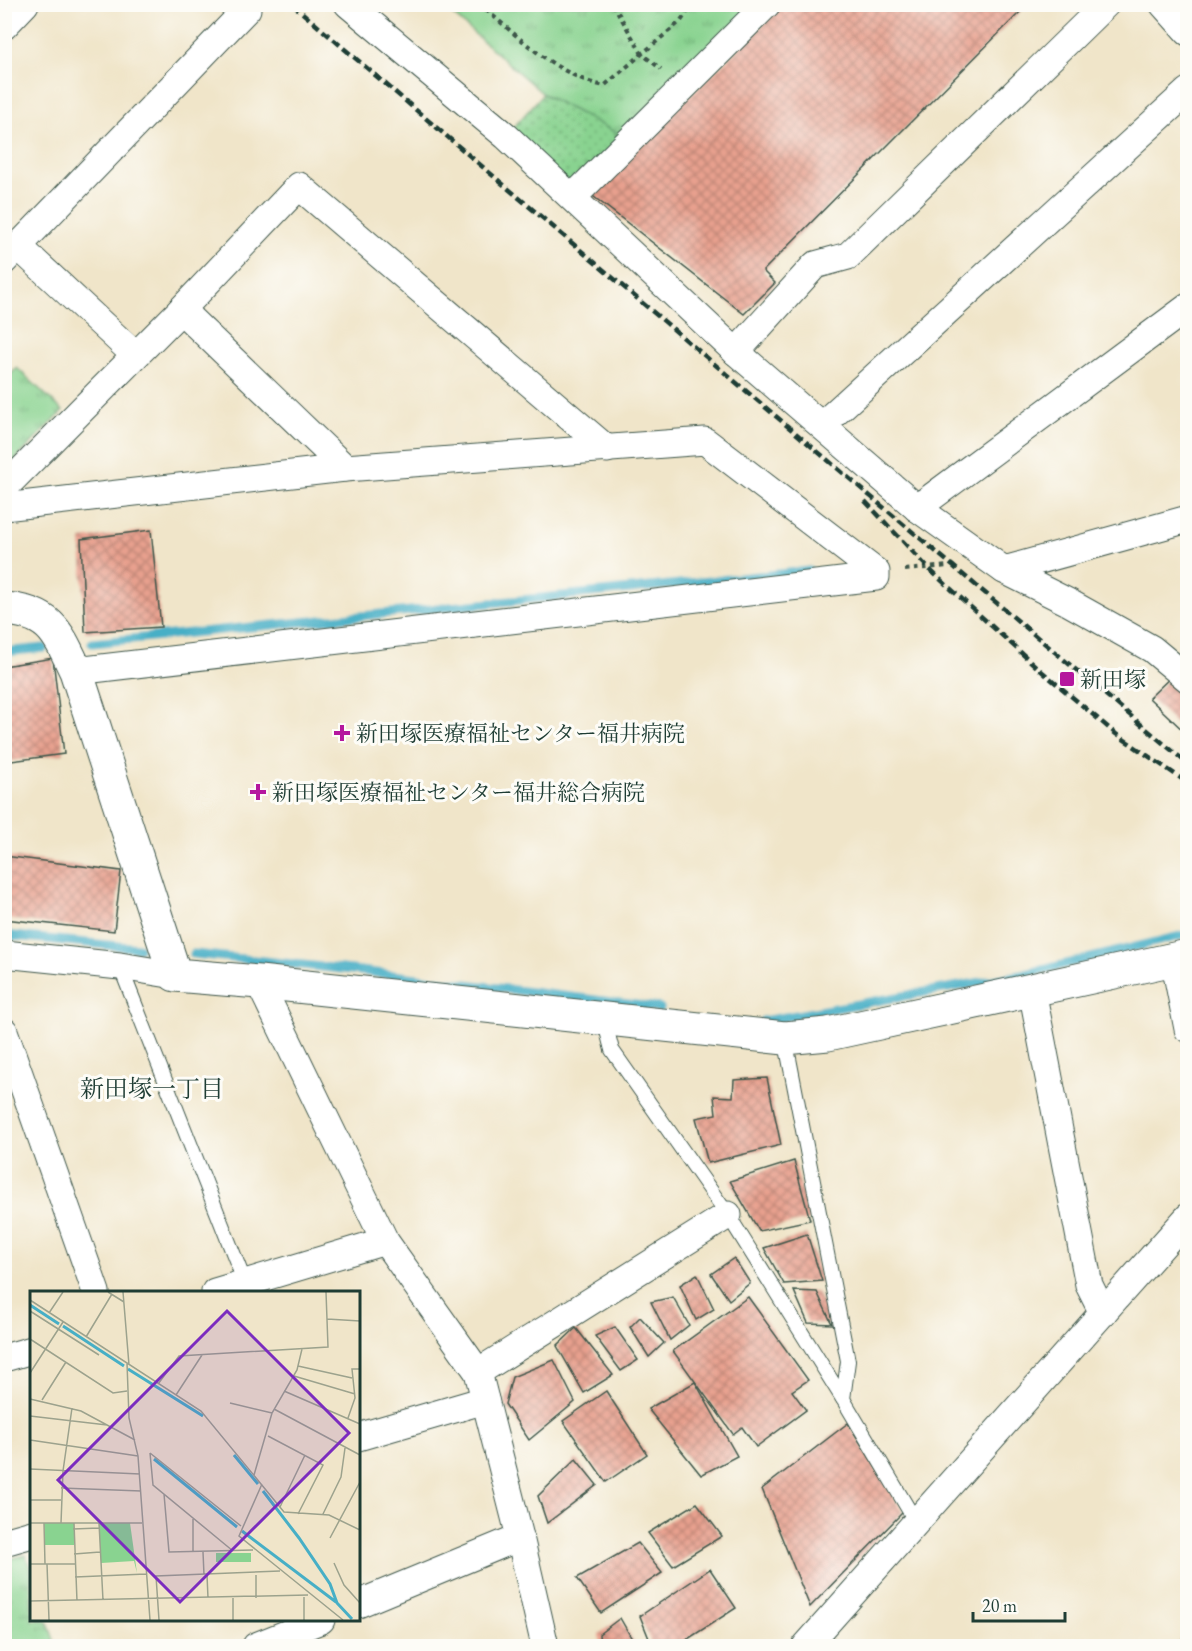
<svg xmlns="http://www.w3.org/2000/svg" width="1192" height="1651" viewBox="0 0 1192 1651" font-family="'EB Garamond','Noto Serif JP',serif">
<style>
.grass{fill:url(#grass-dots);stroke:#548862;stroke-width:1.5}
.park{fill:url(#park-tufts);stroke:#548862;stroke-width:1.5}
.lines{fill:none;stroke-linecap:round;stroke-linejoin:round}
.stream{stroke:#47afc6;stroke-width:9}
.building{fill:url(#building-cross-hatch)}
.service-casing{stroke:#3e564a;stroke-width:16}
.minor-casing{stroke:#3e564a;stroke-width:29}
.tertiary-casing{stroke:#3e564a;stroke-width:35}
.path{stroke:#3e564a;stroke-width:4;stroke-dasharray:4.5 4.5;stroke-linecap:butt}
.service{stroke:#fff;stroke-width:14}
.minor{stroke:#fff;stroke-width:27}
.tertiary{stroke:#fff;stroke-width:33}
.rail{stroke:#1f3d34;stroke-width:4.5;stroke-dasharray:9 4.5;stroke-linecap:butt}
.poi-dot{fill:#b5179e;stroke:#fdfcf7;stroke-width:2}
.labels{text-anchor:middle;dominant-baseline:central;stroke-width:6;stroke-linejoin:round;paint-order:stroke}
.poi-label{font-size:22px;fill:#1f3d34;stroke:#fdfcf7;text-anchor:start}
.neighbourhood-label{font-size:24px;fill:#1f3d34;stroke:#fdfcf7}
.inset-river{fill:none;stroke:#47afc6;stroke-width:3}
.inset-road{fill:none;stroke:#9ca28d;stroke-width:1.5}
.view{fill:#7b2cbf;fill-opacity:0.15;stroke:#7b2cbf;stroke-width:3}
.inset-edge{fill:none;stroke:#1f3d34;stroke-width:3}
</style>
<defs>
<pattern id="grass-dots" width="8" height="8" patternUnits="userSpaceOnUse" patternTransform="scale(1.5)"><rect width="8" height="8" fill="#89d390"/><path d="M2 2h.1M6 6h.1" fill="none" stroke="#6fac76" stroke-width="1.8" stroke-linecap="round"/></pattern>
<pattern id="park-tufts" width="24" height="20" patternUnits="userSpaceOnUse" patternTransform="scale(1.5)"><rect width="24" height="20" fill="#89d390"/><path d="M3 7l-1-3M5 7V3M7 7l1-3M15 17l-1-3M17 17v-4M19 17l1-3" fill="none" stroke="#6fac76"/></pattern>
<pattern id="building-cross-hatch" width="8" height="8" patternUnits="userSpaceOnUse" patternTransform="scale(1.5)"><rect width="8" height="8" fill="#e8a08e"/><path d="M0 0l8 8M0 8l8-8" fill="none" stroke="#bb8475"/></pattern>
</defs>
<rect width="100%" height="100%" fill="#fdfcf7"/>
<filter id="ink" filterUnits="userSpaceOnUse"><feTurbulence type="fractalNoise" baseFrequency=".0167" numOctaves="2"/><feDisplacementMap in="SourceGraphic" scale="12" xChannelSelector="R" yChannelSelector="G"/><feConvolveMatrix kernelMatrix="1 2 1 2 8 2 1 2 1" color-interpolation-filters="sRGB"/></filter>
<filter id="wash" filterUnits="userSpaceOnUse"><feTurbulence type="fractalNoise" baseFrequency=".008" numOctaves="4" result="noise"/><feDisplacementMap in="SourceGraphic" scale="24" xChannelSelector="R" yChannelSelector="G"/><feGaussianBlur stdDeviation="1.35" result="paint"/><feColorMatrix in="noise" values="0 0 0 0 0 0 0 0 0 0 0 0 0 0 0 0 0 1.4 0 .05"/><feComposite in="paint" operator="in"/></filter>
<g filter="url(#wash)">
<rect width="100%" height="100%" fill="#f0e5c9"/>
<polygon class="grass" points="543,94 630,140 573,197 506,136"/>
<g class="park">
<polygon points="442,5 767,5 630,140 543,94"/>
<polygon points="17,368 63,411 5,470 5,380"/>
<polygon points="26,1555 31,1572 32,1620 47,1620 56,1646 8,1646 5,1638 5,1560"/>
</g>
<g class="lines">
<g class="stream">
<polyline points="92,643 809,571"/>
<polyline points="4,652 44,648"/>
<polyline points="4,935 139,948"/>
<polyline points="194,954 352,970 660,1008"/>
<polyline points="763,1021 1021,975 1188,934"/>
</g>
</g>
<g id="blocks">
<g class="building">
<polygon points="784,4 1028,4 763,271 775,283 744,314 589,193"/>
<polygon points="151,530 161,627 85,632 81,539"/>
<polygon points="53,658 64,754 4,762 4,666"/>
<polygon points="1173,675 1188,687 1188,735 1149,698"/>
<polygon points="4,856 121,871 114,931 4,919"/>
<polygon points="767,1078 781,1145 708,1163 696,1118 716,1114 714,1096 733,1097 734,1080"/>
<polygon points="794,1161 810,1220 759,1231 730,1181"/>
<polygon points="807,1234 822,1281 784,1284 764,1248"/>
<polygon points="734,1258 750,1283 729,1300 711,1274"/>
<polygon points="697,1274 714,1309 696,1320 680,1285"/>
<polygon points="794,1291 817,1292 832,1324 808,1323"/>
<polygon points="673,1297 689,1325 670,1340 651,1302"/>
<polygon points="748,1297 808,1380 792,1391 806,1410 756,1447 742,1427 733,1434 673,1351"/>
<polygon points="640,1317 664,1343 649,1357 630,1327"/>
<polygon points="615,1327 638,1360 621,1371 595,1336"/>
<polygon points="576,1328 613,1375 584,1393 557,1346"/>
<polygon points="554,1360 575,1402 529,1440 505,1404 512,1377"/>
<polygon points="695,1382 737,1456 701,1475 648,1409"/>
<polygon points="606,1391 647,1454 606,1482 563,1421"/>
<polygon points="848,1423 903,1512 810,1607 762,1489"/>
<polygon points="576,1459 597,1485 547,1523 538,1496"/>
<polygon points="697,1503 722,1536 673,1566 648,1533"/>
<polygon points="638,1543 662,1573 601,1613 577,1578"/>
<polygon points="710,1569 736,1608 677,1646 652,1646 640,1616"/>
<polygon points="620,1618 636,1646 600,1646 599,1634"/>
<polygon points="1188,1633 1188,1646 1176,1646"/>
</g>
</g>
</g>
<g filter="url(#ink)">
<use href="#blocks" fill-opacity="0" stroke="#3e564a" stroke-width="1.5"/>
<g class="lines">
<g class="service-casing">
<g id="service">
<polyline points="120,966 245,1283"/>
<polyline points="604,1019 612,1050 728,1215 843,1399 916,1522"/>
<polyline points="785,1038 848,1361 843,1399"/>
</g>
</g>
<g class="minor-casing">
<g id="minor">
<polyline points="348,4 506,136 736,352 917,508 1004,570 1068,602 1152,649 1188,679"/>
<polyline points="1163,4 1188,32"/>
<polyline points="4,26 25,4"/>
<polyline points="573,197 767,4"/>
<polyline points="18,246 135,355"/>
<polyline points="4,261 247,9 242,4"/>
<polyline points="181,310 345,468"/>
<polyline points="736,352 815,265 848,256 1106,4"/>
<polyline points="822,425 1188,91"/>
<polyline points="4,488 181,310 299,186 607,449"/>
<polyline points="4,507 345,468 705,441 876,572 876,577 76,671"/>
<polyline points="917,508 1188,307"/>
<polyline points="1004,570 1188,519"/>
<polyline points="4,954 120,966 175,975"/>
<polyline points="1174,959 1188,1029"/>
<polyline points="259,982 385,1241 478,1372 520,1537 545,1646"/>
<polyline points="1032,990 1089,1285 1103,1313"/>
<polyline points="4,1031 96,1292"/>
<polyline points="215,1292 385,1241"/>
<polyline points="4,1358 32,1350"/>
<polyline points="478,1372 728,1215"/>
<polyline points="358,1437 485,1400"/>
<polyline points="4,1542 32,1534"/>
<polyline points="358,1604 520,1537"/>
<polyline points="256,1646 321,1620"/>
<polyline points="806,1646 1188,1217"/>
</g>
</g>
<g class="tertiary-casing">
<path id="tertiary" d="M4,609C51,612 58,633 76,671L175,975L259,982L785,1038L828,1034L1188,956"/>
</g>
<g class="path">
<path d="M479,4C517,35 555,75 604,86L681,21L693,4"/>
<polyline points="613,4 642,54 661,69"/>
<polyline points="905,570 948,566"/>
</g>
<use href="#service" class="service"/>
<use href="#minor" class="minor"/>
<use href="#tertiary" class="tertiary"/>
<g class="rail">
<path d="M292,4C590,259 888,512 1188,764"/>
<polyline points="865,501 929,569 1039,669 1116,734 1188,783"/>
</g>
</g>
</g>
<g class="poi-dot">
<rect x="1059" y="671" width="16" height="16" rx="3"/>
<path d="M339 724h6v6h6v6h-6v6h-6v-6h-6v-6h6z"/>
<path d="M255 783h6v6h6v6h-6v6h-6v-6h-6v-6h6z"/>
</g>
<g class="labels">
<g class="poi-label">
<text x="1080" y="679">新田塚</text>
<text x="356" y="733">新田塚医療福祉センター福井病院</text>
<text x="272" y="792">新田塚医療福祉センター福井総合病院</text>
</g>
<g class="neighbourhood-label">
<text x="152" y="1088">新田塚一丁目</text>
</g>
</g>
<g transform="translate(30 1291)">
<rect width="330" height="330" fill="#f0e5c9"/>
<path d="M14,232H44V254H15ZM69,232H100L107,282L104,270L71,272ZM186,262H221V271H186Z" fill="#89d390"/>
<path class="inset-river" d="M0,14L29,33M33,35L94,75M98,78L173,125M204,164L228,193M124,168L207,236M233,200L269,247L300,293L307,312L322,328M212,240L306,311"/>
<path class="inset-road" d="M78,1L94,11M93,1L99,74M0,9L171,120L254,221L299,224L330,239M0,20L69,64M19,22L33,1M297,28L330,30M56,46L82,3M0,48L83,102L97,100M97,72L99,127L108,165L120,329M268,75L322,87M0,82L33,31M264,85L325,103M128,93L149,65L298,56L296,1M254,100L330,133M146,104L172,64M0,108L51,120L105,149M12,109L36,71M200,112L242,122M244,118L330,164M0,125L77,134M318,127L325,107L322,78H330M238,145L293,174L268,223M0,149L108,165M120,162L123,194L203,260M120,162L211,235M0,178L110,183M224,184L242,122L267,79L272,58M232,193L209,245L313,329M31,197L111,200M134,203L139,261L223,259M0,209H31M250,216L275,164M293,223L311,186L315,157M163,228V261M0,232H112M14,232L15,273M31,232L33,180L42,117M44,232L47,310M69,232L73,309M43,238L69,237M300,247L330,191M173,261L174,284M44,263L70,261M304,272L314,294L330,312M0,273H45M17,273L19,329M177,284L178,307M226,284V307M45,286L116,283M274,306V329M203,307V329M0,310L278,304M129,329L126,285L250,280"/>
<path class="view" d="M197,20L319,142L150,311L28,189Z"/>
<rect width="330" height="330" class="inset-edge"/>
</g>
<rect width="1192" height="1651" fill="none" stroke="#fdfcf7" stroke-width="24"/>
<path d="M973 1612v9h92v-9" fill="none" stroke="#1f3d34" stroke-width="3"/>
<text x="982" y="1612" font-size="18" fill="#1f3d34" stroke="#fdfcf7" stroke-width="4.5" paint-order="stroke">20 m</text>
</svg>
